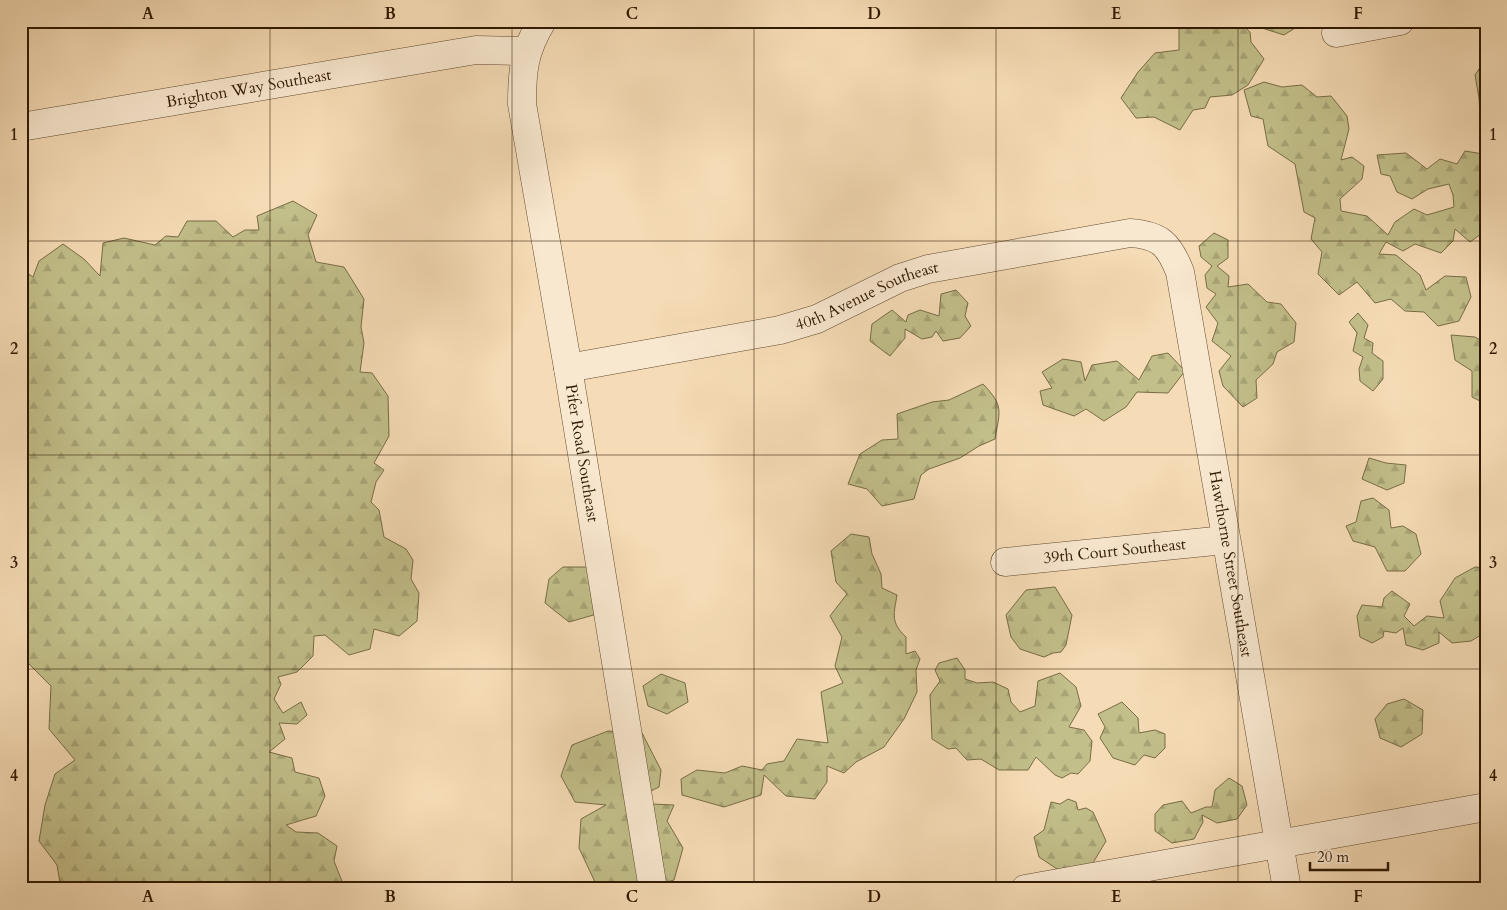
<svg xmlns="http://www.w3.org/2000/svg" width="1507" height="910" viewBox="0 0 1507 910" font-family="Cardo,serif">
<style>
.forest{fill:url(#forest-firs);stroke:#786c45}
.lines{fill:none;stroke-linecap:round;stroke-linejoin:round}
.minor-casing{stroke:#614a2e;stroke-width:29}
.minor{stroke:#f9e8d0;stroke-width:28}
.grid{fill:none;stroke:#2f1900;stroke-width:1;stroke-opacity:0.55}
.labels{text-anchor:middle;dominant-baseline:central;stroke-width:4;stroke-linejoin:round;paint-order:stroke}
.street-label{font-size:16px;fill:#2f1900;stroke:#f9e8d0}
.neatline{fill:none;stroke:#2f1900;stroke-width:2}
.grid-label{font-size:16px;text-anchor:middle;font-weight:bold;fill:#2f1900}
</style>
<defs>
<pattern id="forest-firs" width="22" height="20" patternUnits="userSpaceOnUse" patternTransform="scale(1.25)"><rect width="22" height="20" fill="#c2bf8a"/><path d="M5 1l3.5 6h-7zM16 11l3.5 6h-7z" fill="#a7a475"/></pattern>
</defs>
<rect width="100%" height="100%" fill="#f6dcb6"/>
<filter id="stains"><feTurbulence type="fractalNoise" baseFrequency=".004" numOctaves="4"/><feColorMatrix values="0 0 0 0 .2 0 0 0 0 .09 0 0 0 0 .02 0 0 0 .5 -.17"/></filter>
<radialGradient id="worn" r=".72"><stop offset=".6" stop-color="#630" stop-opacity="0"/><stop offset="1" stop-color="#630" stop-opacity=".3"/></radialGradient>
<g class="forest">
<polygon points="1179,21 1212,25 1218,21 1239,21 1250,32 1251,42 1264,59 1248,85 1232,95 1210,97 1205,108 1193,110 1180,130 1154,117 1136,118 1121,98 1138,72 1155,53 1179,50"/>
<polygon points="1259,21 1306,21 1284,35 1262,28"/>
<polygon points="1481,66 1486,69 1486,130 1480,115 1479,98 1475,75"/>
<polygon points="1264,82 1282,87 1302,85 1317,97 1331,96 1347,116 1349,129 1341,160 1352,157 1364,166 1362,179 1340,199 1341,211 1367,216 1388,235 1395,222 1414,209 1427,215 1454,207 1453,195 1449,184 1428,189 1412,199 1397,192 1390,176 1381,174 1377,155 1406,153 1427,169 1440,159 1457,164 1465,151 1483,154 1486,134 1486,238 1481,234 1470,242 1455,229 1453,241 1441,253 1415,244 1403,251 1386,242 1379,254 1396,255 1420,275 1426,290 1445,276 1466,277 1471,297 1459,321 1438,326 1424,312 1405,311 1391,299 1375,303 1357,282 1339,295 1318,274 1322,252 1311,239 1315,218 1304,212 1295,164 1268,146 1263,119 1251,116 1244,90"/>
<polygon points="293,201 317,215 308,235 316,262 344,267 364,299 361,327 364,343 360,372 372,373 388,396 389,436 374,463 384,470 376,482 371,502 379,510 384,537 406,549 413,560 411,579 419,593 417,621 399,636 374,629 370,649 349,655 325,635 314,636 313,656 297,672 278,677 281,684 274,699 283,713 301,702 307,715 297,724 279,723 285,739 269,752 292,758 295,772 319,778 325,796 316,816 286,825 296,832 318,833 337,846 334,861 345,889 61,889 57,865 39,841 45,805 55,774 75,760 49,729 51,686 27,662 21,677 21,269 33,277 39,261 63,244 84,259 100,276 103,243 124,238 155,245 166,236 178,237 187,221 216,221 233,237 245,230 259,230 257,216"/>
<polygon points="1214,233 1228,240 1228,258 1217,266 1229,276 1228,287 1248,284 1267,302 1281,304 1296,323 1294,342 1277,352 1273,364 1256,380 1257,398 1243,407 1223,386 1219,371 1231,356 1212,341 1218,323 1206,307 1216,294 1207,288 1205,275 1212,266 1201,257 1199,246"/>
<polygon points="956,290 968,303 965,316 971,326 960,338 943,341 936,331 932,337 922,339 905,329 905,338 890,356 870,341 872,324 892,310 906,322 908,315 920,310 939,316 941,294"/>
<polygon points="1358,313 1368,325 1364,338 1373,343 1372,353 1383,361 1383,379 1373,391 1360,381 1359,369 1363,357 1353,351 1357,333 1349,322"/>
<polygon points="1451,335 1475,337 1486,343 1486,404 1472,397 1472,371 1455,360"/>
<polygon points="1168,353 1185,371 1168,393 1137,392 1126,407 1104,421 1086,409 1074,416 1043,405 1040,391 1052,388 1042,372 1063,359 1081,362 1085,381 1092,365 1117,361 1139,380 1152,356"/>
<path d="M983,384C1004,406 1000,410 995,439L979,446L960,458L929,469L921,475L914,499L882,506L867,489L848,484L860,454L882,440L898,439L897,414L932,402L949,400Z"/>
<polygon points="1369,458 1386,463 1406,465 1404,483 1387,490 1362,479"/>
<polygon points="1373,498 1389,510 1391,528 1403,526 1416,534 1421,554 1405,571 1387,571 1375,547 1353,541 1346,526 1356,522 1361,501"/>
<path d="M851,534L869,537L872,554L881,574L882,588L897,595C894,614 890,622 906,637V654L915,651L920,659L916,670L917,692L904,719L884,747L856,762L844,773L827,766V782L815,799L786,796L764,775L761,795L724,807L682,795L681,779L697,770L725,773L742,766L762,770L767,764L784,761L797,739L828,743L821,692L843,683L835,666L842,637L830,616L847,594L836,582L831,551Z"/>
<polygon points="563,567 587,567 597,614 569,622 545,603 549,579"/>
<polygon points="1475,567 1486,568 1486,632 1471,641 1452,643 1439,632 1439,643 1423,650 1406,645 1403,628 1396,633 1384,631 1383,637 1372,643 1360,637 1357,616 1362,605 1382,607 1384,598 1392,591 1410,604 1404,616 1414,626 1427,616 1444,618 1440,601 1455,578"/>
<polygon points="1055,587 1072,615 1066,645 1061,652 1053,653 1044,657 1020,649 1011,637 1006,615 1026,590"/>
<polygon points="957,658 965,670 965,679 977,683 993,682 1008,689 1011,702 1020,712 1035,706 1038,681 1060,673 1076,687 1081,706 1069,727 1084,730 1092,741 1090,761 1078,774 1071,773 1062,778 1055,775 1036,757 1028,770 999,770 981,759 967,760 956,748 948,749 932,739 930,695 940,681 935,670 939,663"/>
<polygon points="661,674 685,683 688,702 667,714 648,706 643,686"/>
<polygon points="1404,699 1423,710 1422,734 1401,747 1380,738 1375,719 1387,704"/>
<polygon points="1122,702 1138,718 1139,733 1155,730 1165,734 1165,748 1155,758 1144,755 1135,765 1113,758 1100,738 1105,727 1098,714"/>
<path d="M608,731L642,733L661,770L659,787L627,803L674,805L667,821L683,848L674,880C639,890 630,891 595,882L579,848L581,819L606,805L575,802L561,776L572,745Z"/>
<polygon points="1229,778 1242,786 1247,805 1237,819 1217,823 1202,815 1203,822 1194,839 1172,843 1155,831 1155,814 1163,805 1182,801 1191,813 1206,807 1212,807 1215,790"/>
<polygon points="1068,799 1076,802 1078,810 1086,808 1093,812 1106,841 1090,868 1063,873 1039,857 1034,837 1044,830 1051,802 1060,804"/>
</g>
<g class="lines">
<g class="minor-casing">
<g id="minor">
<path id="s1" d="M542,21C524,51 522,70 522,104L568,368L653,889"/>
<polyline points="1336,33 1400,21"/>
<path id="s2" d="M21,127L476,50L527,51"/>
<path id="s3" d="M568,368L780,330L817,319L900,278L928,269L1130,233C1160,235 1169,244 1180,272L1287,889"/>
<path id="s4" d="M1005,562L1225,540"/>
<polyline points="1025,889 1486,807"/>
</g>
</g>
<use href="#minor" class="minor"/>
</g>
<path class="grid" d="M270,21V889M512,21V889M754,21V889M996,21V889M1238,21V889M21,241H1486M21,455H1486M21,669H1486"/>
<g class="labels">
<g class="street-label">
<text stroke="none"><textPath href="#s2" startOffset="231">Brighton Way Southeast</textPath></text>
<text stroke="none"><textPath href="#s3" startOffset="309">40th Avenue Southeast</textPath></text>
<text stroke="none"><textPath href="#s1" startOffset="441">Pifer Road Southeast</textPath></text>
<text stroke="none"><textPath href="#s4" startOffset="110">39th Court Southeast</textPath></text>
<text stroke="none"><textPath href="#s3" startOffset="946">Hawthorne Street Southeast</textPath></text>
</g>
</g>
<rect width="1507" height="910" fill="none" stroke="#f6dcb6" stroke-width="55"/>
<path d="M1310 862v8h78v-8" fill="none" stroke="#2f1900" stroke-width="2.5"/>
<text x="1317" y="862" font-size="15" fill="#2f1900" stroke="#f9e8d0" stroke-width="4" paint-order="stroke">20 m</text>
<rect x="28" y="28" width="1452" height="854" class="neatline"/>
<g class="grid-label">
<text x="148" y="19">A</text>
<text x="390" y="19">B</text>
<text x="632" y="19">C</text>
<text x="874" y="19">D</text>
<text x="1116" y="19">E</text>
<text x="1358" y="19">F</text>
<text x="14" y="140">1</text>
<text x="1493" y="140">1</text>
<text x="14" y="354">2</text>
<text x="1493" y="354">2</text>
<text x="14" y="568">3</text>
<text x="1493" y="568">3</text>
<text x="14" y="781">4</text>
<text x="1493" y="781">4</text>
<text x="148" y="902">A</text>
<text x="390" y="902">B</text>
<text x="632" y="902">C</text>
<text x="874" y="902">D</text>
<text x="1116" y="902">E</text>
<text x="1358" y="902">F</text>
</g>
<rect width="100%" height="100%" filter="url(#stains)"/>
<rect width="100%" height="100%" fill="url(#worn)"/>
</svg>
